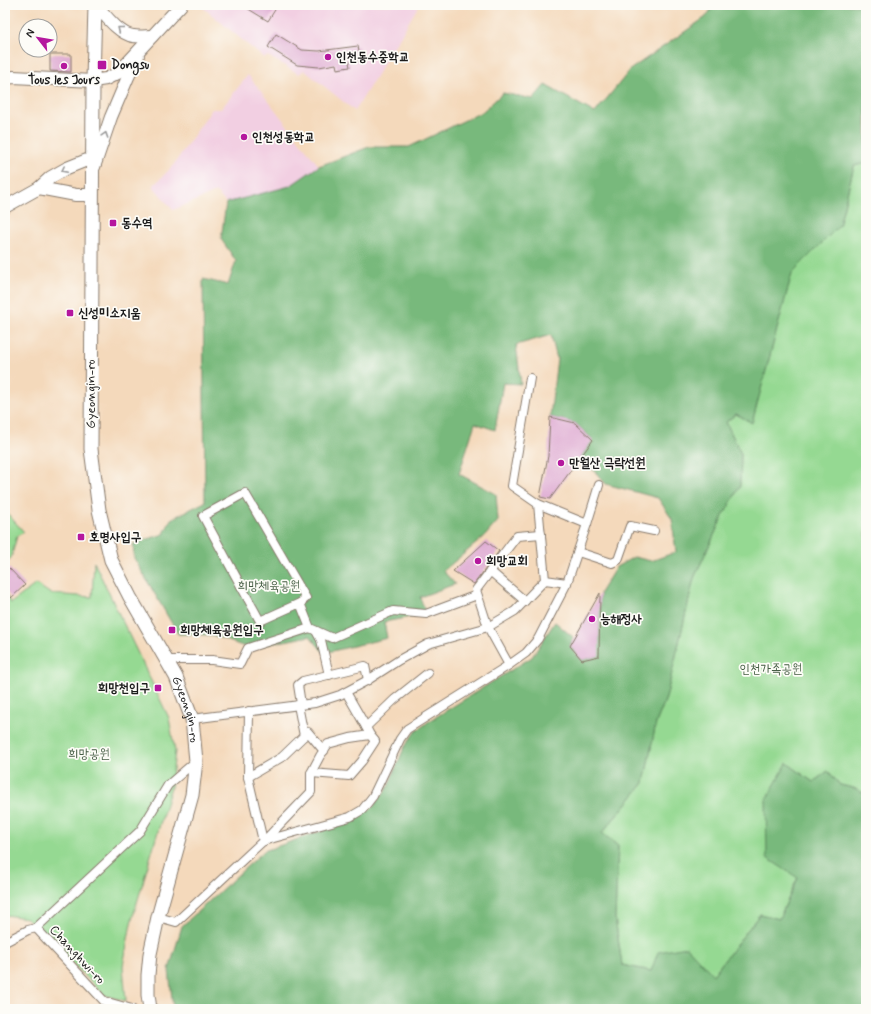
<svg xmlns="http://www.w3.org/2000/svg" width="871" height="1014" viewBox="0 0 871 1014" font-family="Mynerve,'Poor Story',sans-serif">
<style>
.built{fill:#f2cfe2}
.green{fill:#95d992;stroke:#587a57}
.forest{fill:#78b97c;stroke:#4a6a4c}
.building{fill:#dda6d0}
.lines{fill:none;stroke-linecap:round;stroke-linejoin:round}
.street-casing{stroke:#887a6c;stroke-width:10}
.secondary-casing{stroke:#887a6c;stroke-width:14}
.primary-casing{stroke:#887a6c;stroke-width:15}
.street{stroke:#fff;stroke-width:8}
.secondary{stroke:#fff;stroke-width:12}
.primary{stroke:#fff;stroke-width:13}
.oneway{stroke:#999}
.poi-dot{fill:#b5179e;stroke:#fdfcf7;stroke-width:1.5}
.labels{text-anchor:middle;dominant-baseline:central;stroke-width:3.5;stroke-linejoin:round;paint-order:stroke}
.poi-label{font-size:13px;font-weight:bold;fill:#1c1c1c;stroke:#fdfcf7;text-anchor:start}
.street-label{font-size:13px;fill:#1c1c1c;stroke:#fdfcf7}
.park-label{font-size:13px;fill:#465e45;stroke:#fdfcf7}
</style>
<rect width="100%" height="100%" fill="#fdfcf7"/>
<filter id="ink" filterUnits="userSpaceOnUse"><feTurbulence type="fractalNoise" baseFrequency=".025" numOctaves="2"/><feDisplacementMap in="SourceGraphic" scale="8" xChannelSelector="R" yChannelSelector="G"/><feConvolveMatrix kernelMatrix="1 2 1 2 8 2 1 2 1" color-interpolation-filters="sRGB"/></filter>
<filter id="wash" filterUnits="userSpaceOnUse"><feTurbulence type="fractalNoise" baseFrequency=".012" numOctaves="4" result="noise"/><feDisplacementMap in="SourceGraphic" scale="16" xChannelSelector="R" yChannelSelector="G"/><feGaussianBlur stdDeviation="0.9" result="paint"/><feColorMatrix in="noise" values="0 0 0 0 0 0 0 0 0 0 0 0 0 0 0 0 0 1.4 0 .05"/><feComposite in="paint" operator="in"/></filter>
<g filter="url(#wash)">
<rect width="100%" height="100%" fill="#f4d9bb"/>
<g class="built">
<polygon points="200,5 419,5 355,111 304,70 299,74 268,56 264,58"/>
<polygon points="248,75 319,166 290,186 226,203 216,192 173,210 153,186 172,167 212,109 221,109"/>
</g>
<g class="green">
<polygon points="866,163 866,795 857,789 840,785 828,771 813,782 787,763 798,877 779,919 760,914 713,975 652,971 622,965 615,918 618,846 602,833 644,783 656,723 666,698 694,578 722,518 740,486 741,454 726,422 736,414 752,422 792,273 839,226 854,166"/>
<polygon points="5,511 24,532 17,536 11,558 5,563"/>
<polygon points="94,562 169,718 175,751 171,787 131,923 123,966 126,1001 104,995 27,918 5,915 5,595 11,603 36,584 51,594 92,597"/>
</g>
<polygon class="forest" points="714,5 866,5 866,163 854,166 839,226 792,273 752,423 736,414 726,422 741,454 740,486 722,518 694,578 666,698 656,723 644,783 602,833 618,846 615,918 622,965 651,971 658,952 687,947 713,975 760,914 779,919 798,878 767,858 766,800 787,763 813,782 828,771 840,785 857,789 866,795 866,1009 173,1009 169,970 182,926 264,851 356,819 373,807 388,787 404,748 414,733 428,722 532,657 555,622 573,637 570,646 582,660 598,656 600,593 616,567 634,557 651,561 676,552 672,519 658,498 606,484 581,456 593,440 575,423 550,417 557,359 551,335 516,345 521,384 503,383 495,430 475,423 459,474 496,494 498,521 484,537 443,571 455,584 420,597 426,614 384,622 387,638 324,653 310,636 248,648 212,635 178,634 134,558 133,544 164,534 171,519 205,502 203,279 228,285 236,261 221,239 226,203 290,186 319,166 369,147 409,147 482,112 503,93 533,99 545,85 595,113 631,69 706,17"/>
<g id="blocks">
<g class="building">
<polygon points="242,5 278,5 268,21"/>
<polygon points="276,34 302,50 319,51 358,46 361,61 349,62 350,67 337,69 336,64 319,67 297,65 268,47"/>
<polygon points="50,54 71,54 71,72 50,71"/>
<polygon points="550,417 575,423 593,440 550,499 540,497 548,456"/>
<polygon points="486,541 499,551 474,584 453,571"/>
<polygon points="9,568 25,585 11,598 5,589 5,572"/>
<polygon points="600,593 599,656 582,660 570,646"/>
</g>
</g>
</g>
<g filter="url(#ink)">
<use href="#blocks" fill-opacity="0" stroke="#887a6c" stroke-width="1"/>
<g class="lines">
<g class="street-casing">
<g id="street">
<polygon points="245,493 306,598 300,603 260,621 203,516"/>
<polyline points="538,504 587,524"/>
<polyline points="578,552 612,563 618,560 630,526 654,531"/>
<polyline points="490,571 525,601"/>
<polyline points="545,580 567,583"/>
<polyline points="300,603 310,628 332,638 393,611 426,614 477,595"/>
<polyline points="316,631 321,640 329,675"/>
<polyline points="166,660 212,660 240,664 248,648 310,628"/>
<polyline points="509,665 488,627 476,590 517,536 541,534"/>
<polyline points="346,692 366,727"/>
<polyline points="301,704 298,685 303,681 365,666 368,680"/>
<polyline points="298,705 304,736"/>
<polyline points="249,711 248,777 263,841"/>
<polyline points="192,719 315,703 340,695 368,680 399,660 428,644 488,627 515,611 545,580 538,504 512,486 530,378"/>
<polyline points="311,773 349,776 362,761 375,741 370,735"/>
<polyline points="248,777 282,757 308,732 324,751"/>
<polyline points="264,841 311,792 311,773 320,756 328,744 350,738 370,735 366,727 394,700 428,673"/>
<polyline points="158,917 176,922 263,841 350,817 362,810 373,796 400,739 407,729 509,665 526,653 538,639 567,583 587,524 599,485"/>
<polyline points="36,928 140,831 168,785 196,761"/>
<polyline points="5,942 28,930 36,928 104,1001 132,1009"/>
</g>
</g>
<g class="secondary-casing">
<g id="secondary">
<path d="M96,5C105,15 119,34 133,36C139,37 146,36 152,36"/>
<polyline points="5,79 13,77 93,81 106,79 118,73 181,5"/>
<polyline points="94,167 111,117 128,77 138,56"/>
<polyline points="39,188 76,195 92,195"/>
<polyline points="5,207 39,188 51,177 67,168 92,158"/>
</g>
</g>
<g class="primary-casing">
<g id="primary">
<path id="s1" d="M95,5L93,81L91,449L99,510L111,560L130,597L176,677L192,719L196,761L192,795L158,917L150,954L148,975V995L150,1009"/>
</g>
</g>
<use href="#street" class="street"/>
<use href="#secondary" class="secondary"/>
<use href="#primary" class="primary"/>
</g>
<defs><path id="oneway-chevron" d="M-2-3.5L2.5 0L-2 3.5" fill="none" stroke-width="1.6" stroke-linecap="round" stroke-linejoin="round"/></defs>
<g class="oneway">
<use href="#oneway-chevron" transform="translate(120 29) rotate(-141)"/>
<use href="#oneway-chevron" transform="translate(105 135) rotate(-72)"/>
<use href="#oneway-chevron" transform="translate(64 170) rotate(153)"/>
</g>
</g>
<g class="poi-dot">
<circle cx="328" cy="57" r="4"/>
<rect x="97" y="60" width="10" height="10" rx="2"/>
<circle cx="64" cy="66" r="4"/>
<circle cx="244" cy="137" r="4"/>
<rect x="109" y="219" width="8" height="8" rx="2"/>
<rect x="66" y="309" width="8" height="8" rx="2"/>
<circle cx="561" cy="463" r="4"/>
<rect x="77" y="533" width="8" height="8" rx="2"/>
<circle cx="478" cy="561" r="4"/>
<circle cx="592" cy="619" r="4"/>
<rect x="168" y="626" width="8" height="8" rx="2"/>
<rect x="154" y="684" width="8" height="8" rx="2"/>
</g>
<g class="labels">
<g class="poi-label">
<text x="336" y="57">인천동수중학교</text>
<text x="111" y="65">Dongsu</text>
<text x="64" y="80" text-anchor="middle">Tous les Jours</text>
<text x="252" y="137">인천성동학교</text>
<text x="121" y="223">동수역</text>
<text x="78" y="313">신성미소지움</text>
<text x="569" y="463">만월산 극락선원</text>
<text x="89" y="537">호명사입구</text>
<text x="486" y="561">희망교회</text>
<text x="600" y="619">능해정사</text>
<text x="180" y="630">희망체육공원입구</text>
<text x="150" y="688" text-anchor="end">희망천입구</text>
</g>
<g class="street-label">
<text transform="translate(91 394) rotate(-90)">Gyeongin-ro</text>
<text stroke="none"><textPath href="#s1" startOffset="725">Gyeongin-ro</textPath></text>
<text transform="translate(77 955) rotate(47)">Changhwi-ro</text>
</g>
<g class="park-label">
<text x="269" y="586">희망체육공원</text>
<text x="771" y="669">인천가족공원</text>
<text x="89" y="754">희망공원</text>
</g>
</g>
<rect width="871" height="1014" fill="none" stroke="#fdfcf7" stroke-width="20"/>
<g transform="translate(38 38) rotate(301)"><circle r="19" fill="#fdfcf7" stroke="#a3a29f"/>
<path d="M0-3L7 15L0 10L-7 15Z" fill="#b5179e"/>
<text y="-6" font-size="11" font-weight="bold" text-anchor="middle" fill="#1c1c1c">N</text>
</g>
</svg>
